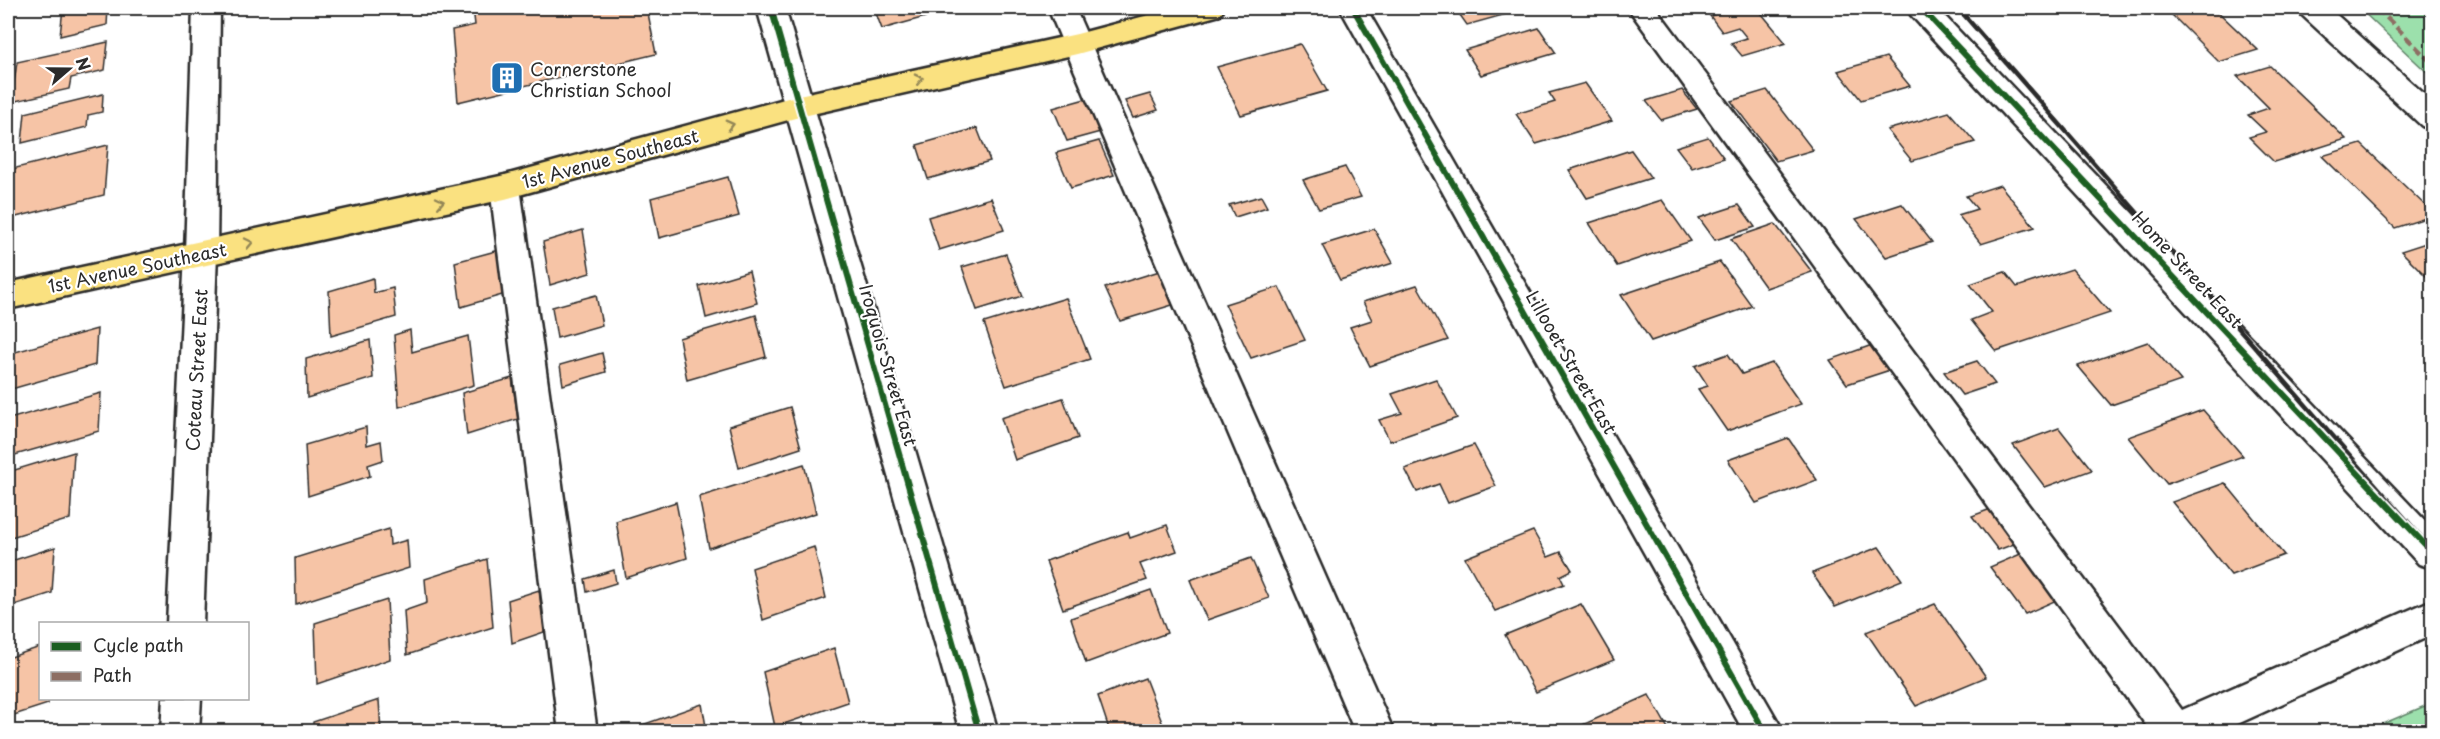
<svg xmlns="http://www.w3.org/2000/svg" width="2440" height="739" viewBox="0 0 2440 739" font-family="'Playpen Sans',sans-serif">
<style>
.green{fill:#9ce0ac;stroke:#64866c;stroke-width:1.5}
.building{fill:#f6c4a6;stroke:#2b2b2b;stroke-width:1.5}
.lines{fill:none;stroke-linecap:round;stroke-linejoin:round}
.minor-casing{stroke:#2b2b2b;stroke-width:5}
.major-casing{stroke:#2b2b2b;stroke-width:5}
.minor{fill:#fff;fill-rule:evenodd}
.major{fill:#fae180;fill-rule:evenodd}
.rail{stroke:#2b2b2b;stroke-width:4.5}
.quiet{stroke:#8d6e63;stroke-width:4.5;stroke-dasharray:9 4.5;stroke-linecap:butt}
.cycleway-casing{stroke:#fff;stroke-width:10}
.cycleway{stroke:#1b5e20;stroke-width:6}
.oneway{stroke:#928656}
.labels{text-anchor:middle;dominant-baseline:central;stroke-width:4.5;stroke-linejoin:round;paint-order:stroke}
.poi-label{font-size:18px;fill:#2b2b2b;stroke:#fff;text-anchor:start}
.street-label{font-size:18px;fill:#2b2b2b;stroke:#fff}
</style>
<rect width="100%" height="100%" fill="#fff"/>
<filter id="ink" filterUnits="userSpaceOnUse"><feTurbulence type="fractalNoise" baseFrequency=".0167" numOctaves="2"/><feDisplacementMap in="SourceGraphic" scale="12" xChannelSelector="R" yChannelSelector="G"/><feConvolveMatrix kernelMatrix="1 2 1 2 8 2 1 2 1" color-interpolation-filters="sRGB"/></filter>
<g filter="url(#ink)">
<g class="green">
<polygon points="2359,8 2432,8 2432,77"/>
<polygon points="2432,703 2432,731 2366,731"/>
</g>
<g class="building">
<polygon points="63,8 108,8 107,25 60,36"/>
<polygon points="473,8 647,8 656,54 458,102 452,30 475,25"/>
<polygon points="874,8 926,8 929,16 882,29"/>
<polygon points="1455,8 1528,8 1467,25"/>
<polygon points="1720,8 1757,8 1786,43 1742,56 1731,43 1747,38 1738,27 1722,32 1710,16 1724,12"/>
<polygon points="2197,8 2214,8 2258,50 2219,62 2172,15"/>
<polygon points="1539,28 1556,53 1481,75 1465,50"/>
<polygon points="108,42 105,70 71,78 69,89 11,102 17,62"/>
<polygon points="1300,44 1327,91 1241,115 1217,67"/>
<polygon points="1886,57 1910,86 1861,100 1838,71"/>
<polygon points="2270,66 2346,139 2274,162 2249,137 2266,132 2248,115 2269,108 2237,76"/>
<polygon points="1585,83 1612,121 1536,144 1516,114 1555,102 1549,93"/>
<polygon points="1682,90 1697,109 1661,120 1646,101"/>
<polygon points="1767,90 1813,150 1776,161 1731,101"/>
<polygon points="103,94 102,112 88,115 87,127 22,143 25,113"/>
<polygon points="1150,94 1158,110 1133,118 1125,101"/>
<polygon points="1089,98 1104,131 1067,141 1053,108"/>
<polygon points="1949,112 1975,142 1912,161 1887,130"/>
<polygon points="977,128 990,161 928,179 917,145"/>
<polygon points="1708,137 1724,158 1692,168 1676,147"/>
<polygon points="1099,141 1114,175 1071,188 1056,153"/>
<polygon points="2361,144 2432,212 2432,216 2395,228 2322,156"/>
<polygon points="108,145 104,195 8,219 8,170"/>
<polygon points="1631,150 1651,178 1587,198 1569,170"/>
<polygon points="1345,167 1361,197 1319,209 1303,180"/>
<polygon points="728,177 739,216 659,238 651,198"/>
<polygon points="2000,185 2035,227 1981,244 1958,215 1977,209 1966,196"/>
<polygon points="1261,196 1267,207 1235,217 1229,205"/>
<polygon points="991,198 1004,230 939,250 928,217"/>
<polygon points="1662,200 1691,241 1617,266 1589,223"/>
<polygon points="1902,204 1932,242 1886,257 1856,219"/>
<polygon points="1739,205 1755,227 1715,240 1699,218"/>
<polygon points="1775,224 1812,272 1766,288 1731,239"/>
<polygon points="1374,229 1393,263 1340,280 1322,245"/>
<polygon points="583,230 590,273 550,285 543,242"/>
<polygon points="2432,241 2432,282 2401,251"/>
<polygon points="503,249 509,293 461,307 455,262"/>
<polygon points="1006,254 1022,296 977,310 962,267"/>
<polygon points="1720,262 1752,306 1651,341 1621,295"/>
<polygon points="1166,269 1182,302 1120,321 1105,288"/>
<polygon points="2072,269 2110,313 1996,351 1971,320 1992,312 1970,284 2005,272 2017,287"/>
<polygon points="749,271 757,303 706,318 699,286"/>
<polygon points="373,278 374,293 393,288 396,317 331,336 329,291"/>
<polygon points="1417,285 1448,340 1370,366 1350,327 1372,320 1363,302"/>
<polygon points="1279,287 1305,340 1251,358 1225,304"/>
<polygon points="596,295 602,325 557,338 552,307"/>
<polygon points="1066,298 1090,359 1006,386 984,323"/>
<polygon points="756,315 766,357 687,380 679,338"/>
<polygon points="97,329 95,365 8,390 8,354"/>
<polygon points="410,330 412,352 468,336 474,385 399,407 394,335"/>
<polygon points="370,340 373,378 307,398 306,359"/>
<polygon points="2148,342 2181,381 2111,405 2078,366"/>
<polygon points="1875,344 1893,369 1847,384 1830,360"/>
<polygon points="602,353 606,372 563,385 560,365"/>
<polygon points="1728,354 1742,374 1772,363 1801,404 1727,431 1698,389 1708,386 1695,366"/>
<polygon points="1977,361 1995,384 1962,395 1944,372"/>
<polygon points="512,378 518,419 467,435 462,393"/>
<polygon points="1436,379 1457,418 1390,441 1379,420 1402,413 1392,394"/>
<polygon points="101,393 99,431 8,457 9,419"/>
<polygon points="1063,398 1078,438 1015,460 1001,418"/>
<polygon points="790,407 801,448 739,468 729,426"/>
<polygon points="2203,410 2243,456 2167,484 2128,437"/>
<polygon points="366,427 367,445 381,441 383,460 368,465 370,476 308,496 305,445"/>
<polygon points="2059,428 2092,470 2045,487 2013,445"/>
<polygon points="1788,438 1817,480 1756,503 1728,460"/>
<polygon points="1474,445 1496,486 1448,503 1439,484 1417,492 1405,469"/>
<polygon points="74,452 70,519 8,538 8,472"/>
<polygon points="804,464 816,513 709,548 699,497"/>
<polygon points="2225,483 2284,555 2231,575 2172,502"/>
<polygon points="676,502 687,558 626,578 616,521"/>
<polygon points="1996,507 2022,541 1998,550 1972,516"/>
<polygon points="1167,525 1177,551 1140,564 1147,580 1063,609 1046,561 1128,532 1130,538"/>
<polygon points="389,529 390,545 407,540 409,568 296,604 295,558"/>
<polygon points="1533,531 1548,557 1561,552 1572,570 1560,576 1564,584 1495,611 1465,558"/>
<polygon points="55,547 52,593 8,607 8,562"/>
<polygon points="814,547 826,598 763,620 752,568"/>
<polygon points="1879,547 1902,580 1835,607 1812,573"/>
<polygon points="2023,553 2059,599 2025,614 1990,567"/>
<polygon points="1251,558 1269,598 1207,620 1190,580"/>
<polygon points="487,559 493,627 407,655 404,611 427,603 425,579"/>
<polygon points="614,570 616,583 587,592 585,579"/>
<polygon points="539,590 544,632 512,643 508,600"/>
<polygon points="1151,590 1167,633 1086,663 1071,618"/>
<polygon points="387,600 390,659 317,684 315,623"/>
<polygon points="1581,604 1614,660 1536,692 1505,635"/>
<polygon points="1935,604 1986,677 1916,706 1866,632"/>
<polygon points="40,647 40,698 49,698 48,704 8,717 8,658"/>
<polygon points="834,648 848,702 775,727 763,672"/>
<polygon points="1145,678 1165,730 1110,732 1098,696"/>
<polygon points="1649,695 1670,732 1567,732"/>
<polygon points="379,700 381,732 313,732 313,722"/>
<polygon points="702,704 707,732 626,732 625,731"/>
</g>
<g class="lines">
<g class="minor-casing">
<g id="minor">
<polygon points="193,8 220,8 217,253 203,624 167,624 185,253"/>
<polygon points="757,8 785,8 998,732 960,732"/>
<polygon points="1048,8 1075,8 1394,732 1355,732"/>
<polygon points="1340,8 1366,8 1784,732 1744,732"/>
<polygon points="1628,8 1656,8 2182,710 2432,600 2432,635 2220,732 2151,732"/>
<polygon points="1908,8 1937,8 2432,528 2432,568 2419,564 1911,15"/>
<polygon points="2299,8 2329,8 2432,101 2432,129 2422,126 2302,15"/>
<polygon points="505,175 516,179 520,187 597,732 559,732 490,187 494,179"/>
<polygon points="163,698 201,698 199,732 161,732"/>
</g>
</g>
<g class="major-casing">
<polygon id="major" points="1175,8 1224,8 1220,15 1077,54 799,117 505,199 8,309 8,283 505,175 799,95 1077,34"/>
</g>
<use href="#minor" class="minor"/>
<use href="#major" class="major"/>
<polyline class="rail" points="1958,8 2432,549"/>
<polyline class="quiet" points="2377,8 2432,63"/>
<g class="cycleway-casing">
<g id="cycleway">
<polyline points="771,8 979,732"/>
<polyline points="1353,8 1765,732"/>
<polyline points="1921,8 2432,552"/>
</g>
</g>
<use href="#cycleway" class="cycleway"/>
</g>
<defs><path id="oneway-chevron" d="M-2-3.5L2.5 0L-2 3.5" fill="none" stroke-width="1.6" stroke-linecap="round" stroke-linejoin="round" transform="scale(1.5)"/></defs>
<g class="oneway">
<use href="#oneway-chevron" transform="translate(919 79) rotate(-13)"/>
<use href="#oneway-chevron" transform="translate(730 125) rotate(-15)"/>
<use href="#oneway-chevron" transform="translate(440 202) rotate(-12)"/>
<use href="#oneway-chevron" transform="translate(249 243) rotate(-12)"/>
</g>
</g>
<defs>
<g id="building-square" transform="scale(1.725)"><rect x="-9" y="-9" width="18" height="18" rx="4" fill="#1f6fb2" stroke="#fff"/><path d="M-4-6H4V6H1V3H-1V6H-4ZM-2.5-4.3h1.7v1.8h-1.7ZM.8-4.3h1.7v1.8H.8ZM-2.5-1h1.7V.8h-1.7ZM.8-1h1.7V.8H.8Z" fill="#fff"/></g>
</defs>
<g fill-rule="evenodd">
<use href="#building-square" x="507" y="78"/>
</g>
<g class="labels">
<g class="poi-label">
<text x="530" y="68">Cornerstone<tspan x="530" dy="21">Christian School</tspan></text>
</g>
<g class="street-label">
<text transform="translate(610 158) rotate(-15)">1st Avenue Southeast</text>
<text transform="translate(137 267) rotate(-12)">1st Avenue Southeast</text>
<text transform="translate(2188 269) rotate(47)">Home Street East</text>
<text transform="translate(1572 362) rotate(60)">Lillooet Street East</text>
<text transform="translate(889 365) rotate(74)">Iroquois Street East</text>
<text transform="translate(196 370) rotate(-87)">Coteau Street East</text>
</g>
</g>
<rect width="2440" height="739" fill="none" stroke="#fff" stroke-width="30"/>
<rect x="15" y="15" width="2410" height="709" fill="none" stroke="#2b2b2b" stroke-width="2" filter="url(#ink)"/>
<rect x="39" y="622" width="210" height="78" fill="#ffffff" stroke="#aaaaaa" stroke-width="1.5"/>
<rect x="51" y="642" width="30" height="9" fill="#1b5e20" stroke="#aaaaaa" stroke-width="1.5"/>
<text x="93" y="652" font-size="18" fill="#2b2b2b">Cycle path</text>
<rect x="51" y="672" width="30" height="9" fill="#8d6e63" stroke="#aaaaaa" stroke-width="1.5"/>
<text x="93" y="682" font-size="18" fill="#2b2b2b">Path</text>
<g transform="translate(69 69) rotate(70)" stroke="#ffffff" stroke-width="4.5" paint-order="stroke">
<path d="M0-4.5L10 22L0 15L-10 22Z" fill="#2b2b2b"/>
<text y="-9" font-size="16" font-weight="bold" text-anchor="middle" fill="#2b2b2b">N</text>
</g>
</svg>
